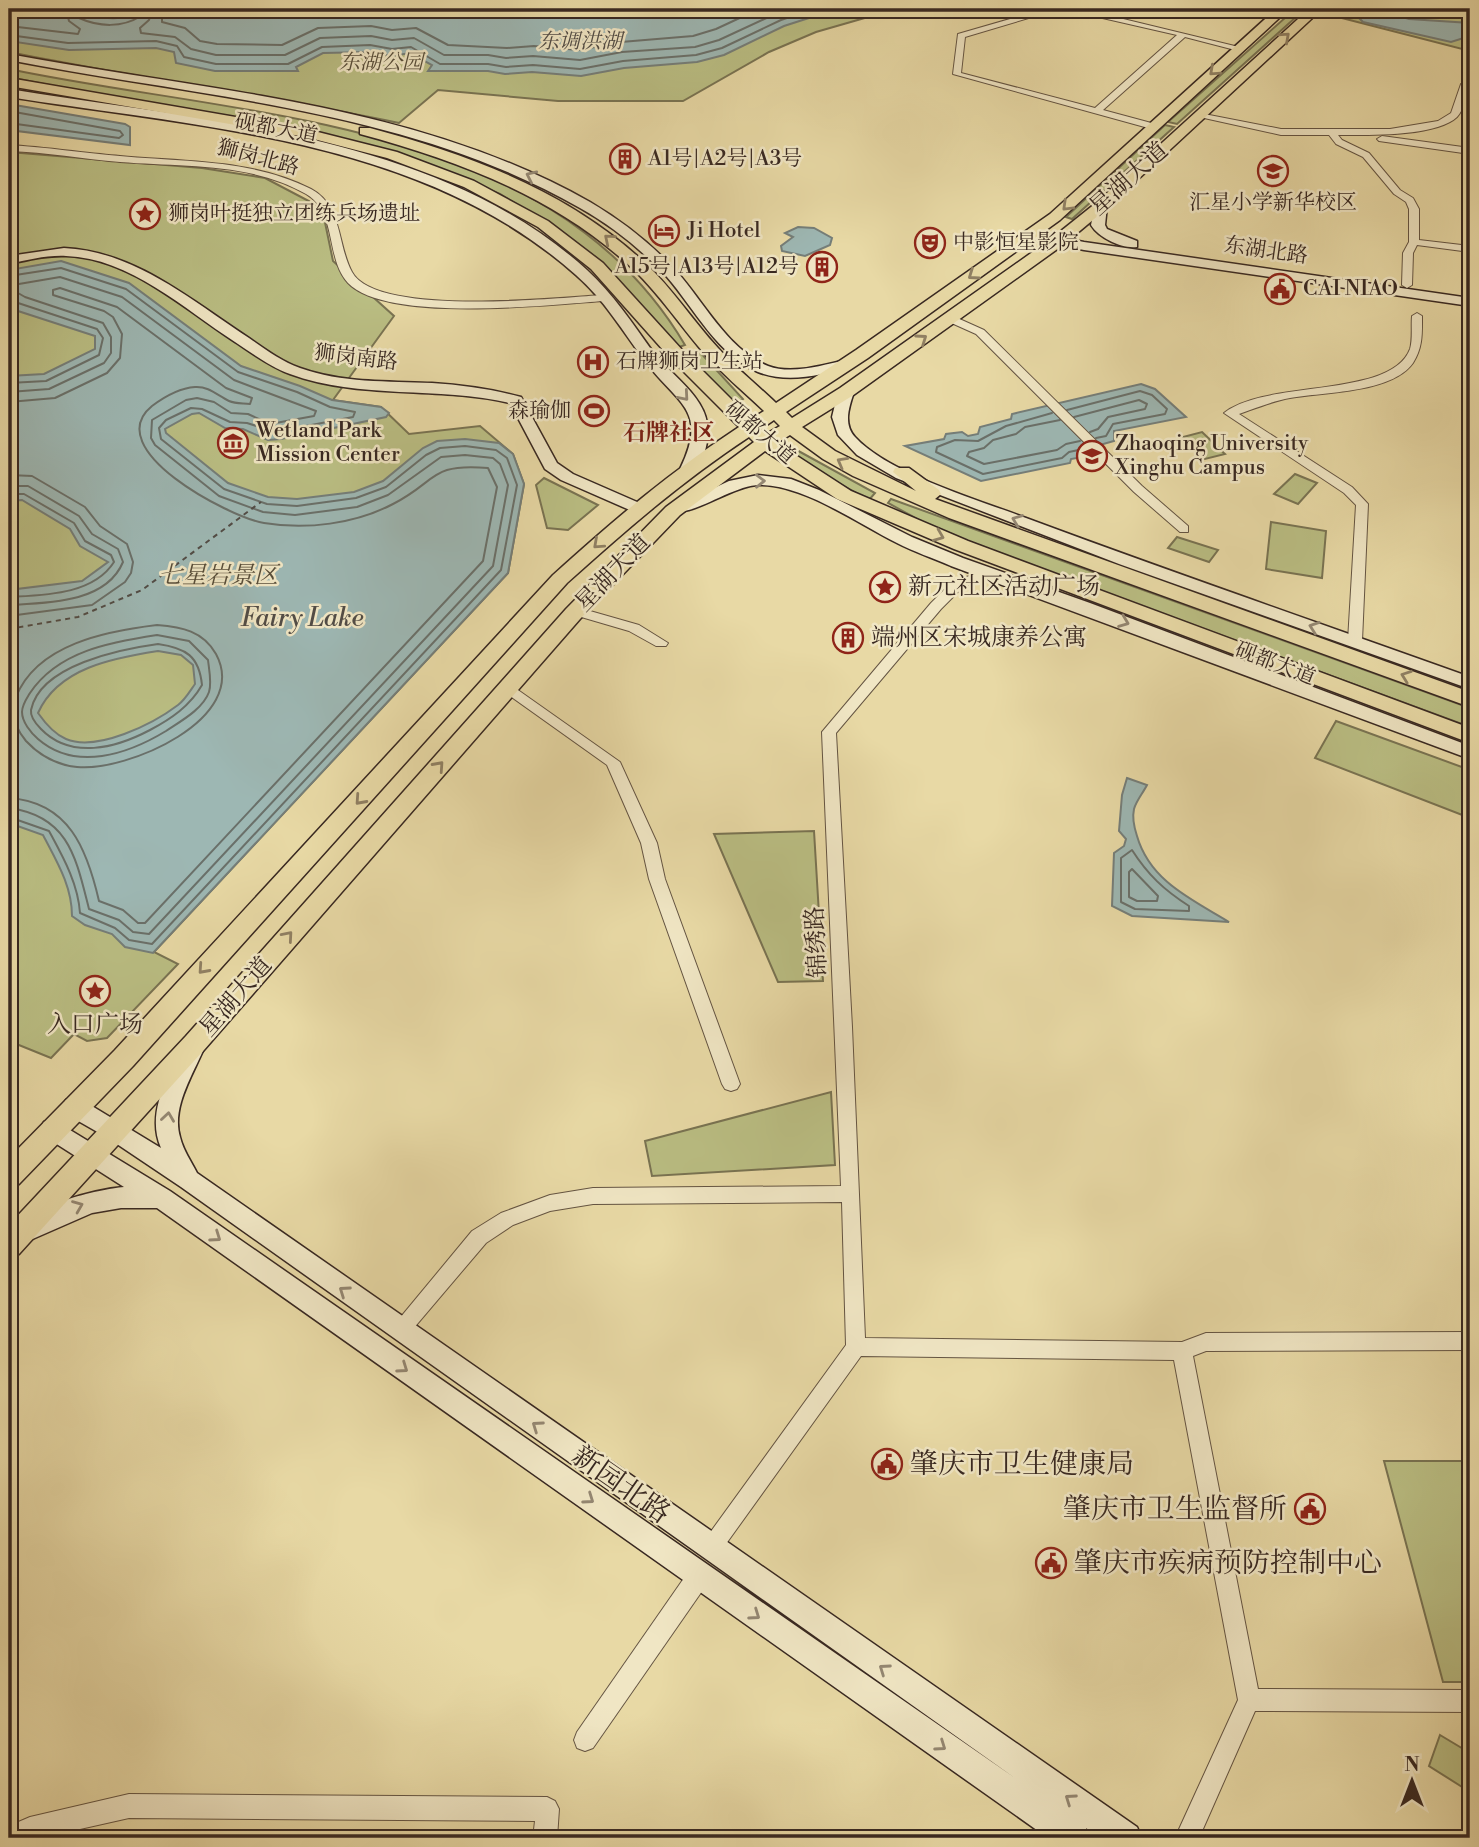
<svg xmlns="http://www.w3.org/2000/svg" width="1479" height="1847" viewBox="0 0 1479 1847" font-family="'Libre Bodoni','Noto Serif SC',serif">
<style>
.green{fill:#babe83;stroke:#797352;stroke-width:2}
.water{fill:#9db7b3;stroke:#757e79;stroke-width:2;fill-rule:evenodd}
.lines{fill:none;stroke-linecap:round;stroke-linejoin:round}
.shore{stroke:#6a706a;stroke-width:2}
.ferry{stroke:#514c46;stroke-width:2;stroke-dasharray:5 4.5;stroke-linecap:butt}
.street-casing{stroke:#645442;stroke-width:2}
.secondary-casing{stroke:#382821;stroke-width:3}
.primary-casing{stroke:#382821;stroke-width:3}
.street{fill:#f0e6c4;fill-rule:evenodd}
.secondary{fill:#f0e6c4;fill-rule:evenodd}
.primary{fill:#e8d9a5;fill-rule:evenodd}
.oneway{stroke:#908063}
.oneway2{stroke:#948772}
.labels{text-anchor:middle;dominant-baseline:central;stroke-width:5;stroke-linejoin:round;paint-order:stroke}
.far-water-label{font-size:21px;font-style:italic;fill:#514c46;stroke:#f0e6c4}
.far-park-label{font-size:21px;font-style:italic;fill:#584e3a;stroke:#f0e6c4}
.far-street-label{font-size:21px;fill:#382821;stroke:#f0e6c4}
.far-poi-label{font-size:21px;fill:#382821;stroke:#f0e6c4;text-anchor:start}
.far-quarter-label{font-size:23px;font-weight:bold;fill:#7a1f14;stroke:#f0e6c4}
.street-label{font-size:24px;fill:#382821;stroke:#f0e6c4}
.park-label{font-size:24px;font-style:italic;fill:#584e3a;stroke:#f0e6c4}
.poi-label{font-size:24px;fill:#382821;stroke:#f0e6c4;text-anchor:start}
.water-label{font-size:26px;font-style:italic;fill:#514c46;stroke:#f0e6c4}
.near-poi-label{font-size:28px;fill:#382821;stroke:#f0e6c4;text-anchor:start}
.near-street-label{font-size:28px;fill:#382821;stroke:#f0e6c4}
</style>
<rect width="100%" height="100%" fill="#e8d9a5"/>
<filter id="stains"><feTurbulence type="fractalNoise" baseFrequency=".00286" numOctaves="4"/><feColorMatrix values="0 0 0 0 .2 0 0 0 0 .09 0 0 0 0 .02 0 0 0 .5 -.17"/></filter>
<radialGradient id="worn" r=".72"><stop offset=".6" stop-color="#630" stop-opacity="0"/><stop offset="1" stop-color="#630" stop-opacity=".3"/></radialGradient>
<g class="green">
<path d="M9,9H896L816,32L769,52L683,101H558L438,90L399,123C269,96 138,78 9,52Z"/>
<polygon points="1295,9 1305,9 1177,124 1168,122"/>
<polygon points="1342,9 1470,11 1470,48 1466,50 1334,16"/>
<path d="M9,69C241,118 549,115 685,345L679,347L562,232L500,194L407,156L9,77Z"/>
<polygon points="1165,125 1174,127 1072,219 1066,217"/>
<polygon points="9,152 202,168 265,178 322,208 333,261 394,316 333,400 381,407 409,434 480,426 513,454 524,484 508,573 154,952 178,964 107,1038 87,1041 74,1034 51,1058 9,1041"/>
<polygon points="698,350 743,399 735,405 687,355"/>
<polygon points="1202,432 1225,454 1205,459 1183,437"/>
<polygon points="793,448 875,493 869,500 785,453"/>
<polygon points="1295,474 1317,483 1298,504 1274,494"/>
<polygon points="544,478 598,505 568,530 547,528 536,485"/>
<polygon points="891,499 1470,708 1470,727 943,533 888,503"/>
<polygon points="1271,522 1326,531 1322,578 1266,569"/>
<polygon points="1177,537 1218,550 1209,562 1168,548"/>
<polygon points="1336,721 1470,770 1470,818 1315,758"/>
<polygon points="814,831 823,981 778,982 714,834"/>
<polygon points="831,1092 835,1165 652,1176 645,1141"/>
<polygon points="1384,1461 1470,1461 1470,1682 1443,1682"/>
<polygon points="1440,1735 1470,1753 1470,1792 1429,1766"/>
</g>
<g class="water">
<path d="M9,9C27,9 46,7 64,9C87,11 118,29 138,9H837L784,26L724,55L697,62L624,68L581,76L532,72L505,74L488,71H428L432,65L410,53L392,56L370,52L323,53L296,67L298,71H215L176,63L174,52L156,48L69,50L9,41Z"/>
<polygon points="1376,9 1409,19 1470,23 1470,36 1451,42 1363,22 1355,14"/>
<polygon points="9,104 125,124 130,127 130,145 9,130"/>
<polygon points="798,227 814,228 832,238 830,245 805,256 782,251 781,246 793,237 785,233"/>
<path d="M61,261L129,283L241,366L300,386L332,400L381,407L389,413L386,417L281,439L268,440L243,429L225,428L199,413L192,414L165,429L166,433L228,483L268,497L297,499L354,492L383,481L423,448L437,441L465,439L499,443L513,454L524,484L508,573L153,953L125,947L112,934L85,925L72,916C72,886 57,862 43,835L9,823V590L82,581L108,562L80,546L70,529L22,500L9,501V376L44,374L95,349V336L18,311L9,306V270ZM158,651L181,655L193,665L195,684C190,691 185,700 178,705C153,724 97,752 66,739C54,734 45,723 38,713C58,668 113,658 158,651Z"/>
<polygon points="1141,384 1155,389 1186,417 1114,431 1114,441 1096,446 1103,453 1071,459 1070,463 981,481 905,446 944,439 946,434 962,432 968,436 978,434 980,427 1011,419 1012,414"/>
<path d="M1127,778L1147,785C1143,793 1136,801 1134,809C1132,818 1134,827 1137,836C1150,881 1191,899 1229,922L1132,916L1112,906L1114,853L1124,846L1126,839L1119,831L1122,795Z"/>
</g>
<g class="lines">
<g class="shore">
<path d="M75,9L79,18C99,27 122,28 141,16L143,9"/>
<polyline points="152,9 149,20 140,28 141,33 175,37 191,49 216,55 285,55 320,38 371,36 392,40 414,38 444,55 488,55 506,58 533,56 580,60 622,52 695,47 719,40 786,9"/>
<polyline points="162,9 162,22 185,28 200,41 217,44 282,45 318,28 371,26 392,30 416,28 448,45 507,48 534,46 579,50 621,42 693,36 716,29 759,9"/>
<polyline points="9,26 78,34 80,29 69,21 66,9"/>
<polyline points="9,35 68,43 156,41 177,46 184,57 216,64 288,64 322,47 370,45 392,49 411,47 440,64 488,64 506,67 533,65 580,69 623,61 696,55 722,48 781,20 813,9"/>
<polyline points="9,111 120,131 123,135 119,138 9,123"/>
<path d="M9,276L61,268L126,289L238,372L297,392L330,407L355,412L353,417L275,432L247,423L230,422L202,409L191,408L166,420L159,428L161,439L224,489L267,504L297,506L356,498L386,487L426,455L440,448L465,446L496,450L507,458L517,485L501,570L152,944L129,940L115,928L80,913C78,883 63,857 49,831L9,817"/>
<polyline points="9,300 97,329 103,338 99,355 46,381 9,383"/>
<path d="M9,392L49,389L104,363L111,353V337L103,323L25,297L11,289L13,285L60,277L122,297L234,380L316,411L314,416L270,424L248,414L231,413L214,402L197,398L186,400L152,420L151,438L155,445L219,496L263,512L295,515L357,507L388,495L441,457L465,455L493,458L500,464L508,485L493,566L149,934L133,932L119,920L89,909C76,858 69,816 9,808"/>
<path d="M9,402L55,398L107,373L120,358L122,334L113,317L104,311L53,295V290L60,288L117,307L226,388L252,398L250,404C243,403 236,404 229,401C218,396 209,386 195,387C180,388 164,397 152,406C99,449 229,517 264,523C306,530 355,524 393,504C438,481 429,463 488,468L497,487L483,561L145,923H138L123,910L99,901C87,849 69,802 9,798"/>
<polyline points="1067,410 1140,391 1152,395 1167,409 1165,414 1113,424 1106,436 1096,438"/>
<polyline points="1052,413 1006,426 978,441 955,440 937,447 936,452 983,474 1062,458 1069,452 1088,448"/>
<polyline points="1074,417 1139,400 1147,404 1145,409 1108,417 1098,429 1090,432"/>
<polyline points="1060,420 1025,427 1016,434 993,440 984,448 969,452 967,456 984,464 1057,450 1066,444 1080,441"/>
<polyline points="9,475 32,476 85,507 100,526 127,544 133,562 131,573 125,582 92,605 9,616"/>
<path d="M9,486H28L79,516L92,534L118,549L123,562C106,603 48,603 9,605"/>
<path d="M9,494H24L74,523L85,541L111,555L114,562C93,595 44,595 9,597"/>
<path d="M157,625C182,627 203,631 216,654C251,719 126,772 77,767C57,765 40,756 26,741C15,728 10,714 16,697C37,644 107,631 157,625Z"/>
<path d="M157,635L189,641L208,660C209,669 212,683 209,692C203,709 181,721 166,731C128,754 76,772 38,739C31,733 22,722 22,712C22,705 27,698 30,693C58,651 111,642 157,635Z"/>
<path d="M158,644C186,648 199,656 202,685C190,706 171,719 150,730C116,748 71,760 41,729C36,724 30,717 31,710C40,665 121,649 158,644Z"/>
<path d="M1132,850C1148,875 1164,890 1189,906V911L1135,909L1121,902V858Z"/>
<polygon points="1132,869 1158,896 1157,901 1137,901 1129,897 1129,872"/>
</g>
<polyline class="ferry" points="9,629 78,617 142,590 261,502"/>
<g class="street-casing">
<g id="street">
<path d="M1082,9L1243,48L1239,51L1185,37L1103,110L1155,124L1157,126L1152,129L953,74L958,34L1041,10ZM1072,11L1177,35L1095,108L961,73L965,37L1042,14Z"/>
<path d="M1461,84L1468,86C1466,95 1464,110 1457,117C1436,137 1367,135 1338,135L1342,140L1369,153L1400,190L1413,198L1419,209V240L1470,246V252L1417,245L1413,253L1412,285L1407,288L1402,285L1403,253L1409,242V209L1406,202L1394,194L1363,157L1336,144L1329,135H1281L1195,116L1199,113L1281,129H1390L1438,121L1451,113Z"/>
<polygon points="1382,136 1470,148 1470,154 1379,141 1377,139"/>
<path d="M9,145C46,147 83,153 120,156C184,162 252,159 311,189C343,206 337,245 352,272C376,317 556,298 603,295L608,298L603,301C550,305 386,323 348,283C325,258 338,213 306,194C251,162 181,167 120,162C83,159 46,152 9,151Z"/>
<path d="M1417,313L1422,316C1422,333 1423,347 1413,363C1392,393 1324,392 1290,398C1273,401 1256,408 1239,414L1352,487L1368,504L1362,641L1355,645L1348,641L1356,505L1344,493L1224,413C1266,379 1391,399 1410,349C1413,339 1411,326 1412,316Z"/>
<polygon points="947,317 955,317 984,330 1142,486 1188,526 1188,532 1180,532 1134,492 976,334 947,321"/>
<polygon points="990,571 995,572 995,578 964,586 941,609 836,733 852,1027 865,1338 1182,1342 1206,1333 1470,1332 1470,1350 1206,1351 1193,1356 1258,1689 1470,1690 1470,1712 1255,1711 1199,1838 1175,1838 1238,1700 1174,1360 861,1356 718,1555 711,1559 704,1555 700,1548 704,1541 846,1345 842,1202 593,1204 550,1211 513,1225 486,1243 407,1336 400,1339 393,1336 390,1330 472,1231 501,1213 550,1195 593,1188 841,1186 822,732 931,603 954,580"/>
<polygon points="576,607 639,625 668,643 666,646 656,646 629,631 571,614 569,611"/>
<polygon points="508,683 620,762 657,843 665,879 740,1084 737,1089 731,1091 725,1089 722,1084 649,879 641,843 607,765 503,691 501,688"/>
<polygon points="699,1565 707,1568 710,1576 707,1584 593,1748 585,1751 577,1748 574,1740 577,1732 691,1568"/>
<polygon points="129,1794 547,1797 555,1801 559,1809 557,1838 533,1838 535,1821 129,1818 40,1838 9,1838 9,1826 30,1817"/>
</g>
</g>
<g class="secondary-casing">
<g id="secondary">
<path d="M9,54C204,91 414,102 590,202C622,221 652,244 677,272C704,302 728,350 768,366C792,375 822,365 846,360L853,364L851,367C821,375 788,384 758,372C718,356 694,308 667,277C642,250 612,226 580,208C406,108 202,98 9,60Z"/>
<path d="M9,89C202,121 435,132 587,270C613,294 633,324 653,352C670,374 703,395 707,423C710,437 704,470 688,474L680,469C709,409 678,405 645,361C623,332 604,299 576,275C422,138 203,128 9,97Z"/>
<path d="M1101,202L1107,206L1105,225L1107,229L1137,241V247C1122,249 1099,238 1091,225L1095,206Z"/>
<polygon points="1029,231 1084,242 1470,298 1470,306 1084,250 1024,238 1022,235"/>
<path d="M64,248C135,251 192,301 249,338C265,349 281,361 300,368C341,383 388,381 432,383C462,385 492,389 521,397L557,463L573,474L644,505L646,508L644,511H632L561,480L545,469L510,403C438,386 360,400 290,374C270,367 252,353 235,342C184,309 130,258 66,256C47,255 28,260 9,264V256Z"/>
<path d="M846,387L854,392C849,407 843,424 855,437C889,474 979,500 1026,518C1174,573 1322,624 1470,677V689L1119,564L896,478L857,455L838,435L832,417L838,392Z"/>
<path d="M758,475L791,479L819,490L912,537L963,558L1090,603L1470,746V759L951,566C933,558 914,552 897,543C857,523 804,485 760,485C733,485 694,516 674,511L672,508L729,481Z"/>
<path d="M194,1037L202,1040L205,1046C194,1073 171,1107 180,1137C183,1150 191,1161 197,1173L1137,1827L1142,1838H1100L1086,1828L1090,1838H1048L157,1208H121L92,1213L28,1241L19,1238L16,1230C27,1206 99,1189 124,1187L44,1136L40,1129L44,1122L52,1119L170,1191L1015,1778L181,1187L108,1138L66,1114L62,1107L66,1100L74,1097L82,1100L161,1148C145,1112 170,1072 186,1040Z"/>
</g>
</g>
<g class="primary-casing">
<path id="primary" d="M1276,9H1289L1060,220L868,358L786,412L792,418L840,388L1051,239L1096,203L1309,9H1322L1106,209L1063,245L852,396L802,427L835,451L916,491L893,472L895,468H909L939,490L941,494L935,499L1470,692V707L949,518L853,476L823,459L790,435L777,443L851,491L968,541L1470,728V743L954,549L837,499L765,451L680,515L580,619L204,1050L19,1254L9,1258V1225L186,1036L566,609L666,507L754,442L749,437C681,482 627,529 567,583L133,1066L19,1184L9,1188V1158L115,1050L553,575C615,519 669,473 739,427L672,360L591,269L538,227L464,187L387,158L306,137L9,86V78L306,129L397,152L474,181L548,221L603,263L684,352L751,419L764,411C743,391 721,373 703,352C679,324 660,295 634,270C558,198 460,161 360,134V128H370C470,155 568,191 645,263C673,289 692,320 718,348C736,368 757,385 776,403L856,350L1050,214ZM774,420L780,426L766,434L761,429Z"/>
</g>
<use href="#street" class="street"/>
<use href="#secondary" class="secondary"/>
<use href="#primary" class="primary"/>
</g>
<defs><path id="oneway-chevron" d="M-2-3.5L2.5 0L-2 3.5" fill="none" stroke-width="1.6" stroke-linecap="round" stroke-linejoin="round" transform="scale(1.75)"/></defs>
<g class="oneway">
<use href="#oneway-chevron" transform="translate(1285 37) rotate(-42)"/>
<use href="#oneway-chevron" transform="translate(1214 71) rotate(138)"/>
<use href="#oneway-chevron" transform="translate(1067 206) rotate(136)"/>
<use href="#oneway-chevron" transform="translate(609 239) rotate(-140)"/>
<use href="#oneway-chevron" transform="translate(973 275) rotate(145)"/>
<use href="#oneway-chevron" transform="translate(922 339) rotate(-35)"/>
<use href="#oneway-chevron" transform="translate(842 462) rotate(-151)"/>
<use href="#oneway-chevron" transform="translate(939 536) rotate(22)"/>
<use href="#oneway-chevron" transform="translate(598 544) rotate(138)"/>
<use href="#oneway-chevron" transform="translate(1406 676) rotate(-160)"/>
<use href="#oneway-chevron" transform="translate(439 766) rotate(-48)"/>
<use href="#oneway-chevron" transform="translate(360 800) rotate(132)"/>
<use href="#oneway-chevron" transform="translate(288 936) rotate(-49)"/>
<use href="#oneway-chevron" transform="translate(203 969) rotate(132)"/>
</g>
<g class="oneway2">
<use href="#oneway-chevron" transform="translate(531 176) rotate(-155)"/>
<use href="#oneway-chevron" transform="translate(684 396) rotate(49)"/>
<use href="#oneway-chevron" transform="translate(760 481) rotate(-1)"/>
<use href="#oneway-chevron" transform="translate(1017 520) rotate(-159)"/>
<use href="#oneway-chevron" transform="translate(1124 622) rotate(21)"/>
<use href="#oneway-chevron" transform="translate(1314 627) rotate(-161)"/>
<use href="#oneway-chevron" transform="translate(168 1117) rotate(-82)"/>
<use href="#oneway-chevron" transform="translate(78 1206) rotate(-22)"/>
<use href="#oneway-chevron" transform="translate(216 1237) rotate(35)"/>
<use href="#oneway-chevron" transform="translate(344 1291) rotate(-145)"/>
<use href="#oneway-chevron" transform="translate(403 1368) rotate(35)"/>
<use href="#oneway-chevron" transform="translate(537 1426) rotate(-145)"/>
<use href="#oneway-chevron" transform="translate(589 1499) rotate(35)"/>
<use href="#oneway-chevron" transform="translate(755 1615) rotate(35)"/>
<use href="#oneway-chevron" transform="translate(884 1669) rotate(-145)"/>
<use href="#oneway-chevron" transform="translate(941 1746) rotate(35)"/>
<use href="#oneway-chevron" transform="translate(1070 1799) rotate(-145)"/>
</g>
<defs>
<g id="building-ring" transform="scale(1.575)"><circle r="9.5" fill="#f0e6c4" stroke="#8f2418" stroke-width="1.5"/><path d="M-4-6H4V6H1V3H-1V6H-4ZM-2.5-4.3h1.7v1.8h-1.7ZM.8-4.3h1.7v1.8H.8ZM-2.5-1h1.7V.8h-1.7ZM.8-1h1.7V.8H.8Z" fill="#8f2418"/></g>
<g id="school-ring" transform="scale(1.575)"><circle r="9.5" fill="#f0e6c4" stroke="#8f2418" stroke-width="1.5"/><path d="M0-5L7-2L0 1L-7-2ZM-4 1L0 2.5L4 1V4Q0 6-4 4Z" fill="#8f2418"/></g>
<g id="sight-ring" transform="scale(1.575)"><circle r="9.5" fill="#f0e6c4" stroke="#8f2418" stroke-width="1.5"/><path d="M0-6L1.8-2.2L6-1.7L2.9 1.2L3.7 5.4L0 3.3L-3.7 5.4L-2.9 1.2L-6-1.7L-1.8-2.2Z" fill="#8f2418"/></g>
<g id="hotel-ring" transform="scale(1.575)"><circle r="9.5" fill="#f0e6c4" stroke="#8f2418" stroke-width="1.5"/><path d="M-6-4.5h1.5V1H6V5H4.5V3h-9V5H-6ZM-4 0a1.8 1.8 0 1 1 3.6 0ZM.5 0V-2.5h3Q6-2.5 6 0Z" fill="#8f2418"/></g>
<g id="theatre-ring" transform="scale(1.575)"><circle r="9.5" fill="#f0e6c4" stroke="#8f2418" stroke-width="1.5"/><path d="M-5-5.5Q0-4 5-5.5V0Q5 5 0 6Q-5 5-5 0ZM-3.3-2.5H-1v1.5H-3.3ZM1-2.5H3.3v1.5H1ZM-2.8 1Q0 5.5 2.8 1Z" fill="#8f2418"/></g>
<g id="civic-ring" transform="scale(1.575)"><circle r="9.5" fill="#f0e6c4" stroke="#8f2418" stroke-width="1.5"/><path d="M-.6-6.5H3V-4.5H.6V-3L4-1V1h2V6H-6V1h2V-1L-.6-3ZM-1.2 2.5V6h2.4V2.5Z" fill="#8f2418"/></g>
<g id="hospital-ring" transform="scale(1.575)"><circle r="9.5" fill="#f0e6c4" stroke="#8f2418" stroke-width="1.5"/><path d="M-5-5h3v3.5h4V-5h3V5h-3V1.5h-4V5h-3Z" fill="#8f2418"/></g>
<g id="stadium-ring" transform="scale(1.575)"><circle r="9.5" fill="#f0e6c4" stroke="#8f2418" stroke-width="1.5"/><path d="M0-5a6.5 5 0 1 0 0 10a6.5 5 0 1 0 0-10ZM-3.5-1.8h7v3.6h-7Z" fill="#8f2418"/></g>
<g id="museum-ring" transform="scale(1.575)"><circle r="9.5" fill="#f0e6c4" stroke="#8f2418" stroke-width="1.5"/><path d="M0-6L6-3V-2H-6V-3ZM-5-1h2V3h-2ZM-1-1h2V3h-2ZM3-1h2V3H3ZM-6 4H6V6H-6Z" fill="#8f2418"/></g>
<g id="university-ring" transform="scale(1.575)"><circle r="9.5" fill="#f0e6c4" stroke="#8f2418" stroke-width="1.5"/><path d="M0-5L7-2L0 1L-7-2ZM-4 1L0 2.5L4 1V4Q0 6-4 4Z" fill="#8f2418"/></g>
</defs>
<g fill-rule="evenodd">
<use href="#building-ring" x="625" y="159"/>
<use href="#school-ring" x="1273" y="171"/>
<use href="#sight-ring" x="145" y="214"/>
<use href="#hotel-ring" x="664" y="231"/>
<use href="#theatre-ring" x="930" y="243"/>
<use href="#building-ring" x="822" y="267"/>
<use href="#civic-ring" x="1280" y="289"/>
<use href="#hospital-ring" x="593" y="362"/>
<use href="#stadium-ring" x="594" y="411"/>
<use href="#museum-ring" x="233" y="443"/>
<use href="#university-ring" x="1092" y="456"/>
<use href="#sight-ring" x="885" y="587"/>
<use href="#building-ring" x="848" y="638"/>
<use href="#sight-ring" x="95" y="991"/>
<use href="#civic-ring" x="887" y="1464"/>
<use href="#civic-ring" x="1310" y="1509"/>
<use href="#civic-ring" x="1051" y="1563"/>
</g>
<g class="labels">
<g class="far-water-label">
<text x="580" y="42">东调洪湖</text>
</g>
<g class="far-park-label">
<text x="381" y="63">东湖公园</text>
</g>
<g class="far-street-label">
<text transform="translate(276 129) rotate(11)">砚都大道</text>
<text transform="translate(258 158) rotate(15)">獅岗北路</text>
<text transform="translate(1266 251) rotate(8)">东湖北路</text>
<text transform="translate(356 358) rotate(7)">狮岗南路</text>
<text transform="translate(760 433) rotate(41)">砚都大道</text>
<text transform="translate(1275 664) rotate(21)">砚都大道</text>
</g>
<g class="far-poi-label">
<text x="648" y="159">A1号|A2号|A3号</text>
<text x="1273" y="203" text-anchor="middle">汇星小学新华校区</text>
<text x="168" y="214">狮岗叶挺独立团练兵场遗址</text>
<text x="687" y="231">Ji Hotel</text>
<text x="953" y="243">中影恒星影院</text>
<text x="799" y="267" text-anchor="end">A15号|A13号|A12号</text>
<text x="1303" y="289">CAI NIAO</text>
<text x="616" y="362">石牌狮岗卫生站</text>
<text x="571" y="411" text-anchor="end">森瑜伽</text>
<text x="256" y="431">Wetland Park<tspan x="256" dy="24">Mission Center</tspan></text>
<text x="1115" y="444">Zhaoqing University<tspan x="1115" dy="24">Xinghu Campus</tspan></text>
</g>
<g class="far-quarter-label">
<text x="669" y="433">石牌社区</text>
</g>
<g class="street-label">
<text transform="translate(1129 179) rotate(-42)">星湖大道</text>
<text transform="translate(613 573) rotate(-46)">星湖大道</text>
<text transform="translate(817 942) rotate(-93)">锦绣路</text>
<text transform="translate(236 997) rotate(-49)">星湖大道</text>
</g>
<g class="park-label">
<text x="218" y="576">七星岩景区</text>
</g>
<g class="poi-label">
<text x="908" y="587">新元社区活动广场</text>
<text x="871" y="638">端州区宋城康养公寓</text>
<text x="95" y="1025" text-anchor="middle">入口广场</text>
</g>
<g class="water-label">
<text x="302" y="618">Fairy Lake</text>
</g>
<g class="near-poi-label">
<text x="910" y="1464">肇庆市卫生健康局</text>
<text x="1287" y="1509" text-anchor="end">肇庆市卫生监督所</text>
<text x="1074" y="1563">肇庆市疾病预防控制中心</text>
</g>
<g class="near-street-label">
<text transform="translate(621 1485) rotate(35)">新园北路</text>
</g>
</g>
<rect width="1479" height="1847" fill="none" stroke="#e8d9a5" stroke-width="35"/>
<rect x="10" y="10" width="1458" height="1826" fill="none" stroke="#382821" stroke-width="3.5"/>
<rect x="18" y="18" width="1444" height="1812" fill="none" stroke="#382821" stroke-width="2"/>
<g transform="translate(1412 1781)" stroke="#f0e6c4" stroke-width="5" paint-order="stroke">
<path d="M0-5L12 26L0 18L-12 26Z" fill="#382821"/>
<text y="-10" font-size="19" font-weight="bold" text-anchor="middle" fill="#382821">N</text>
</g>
<rect width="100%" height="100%" filter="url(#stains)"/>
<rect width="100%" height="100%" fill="url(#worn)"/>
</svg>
